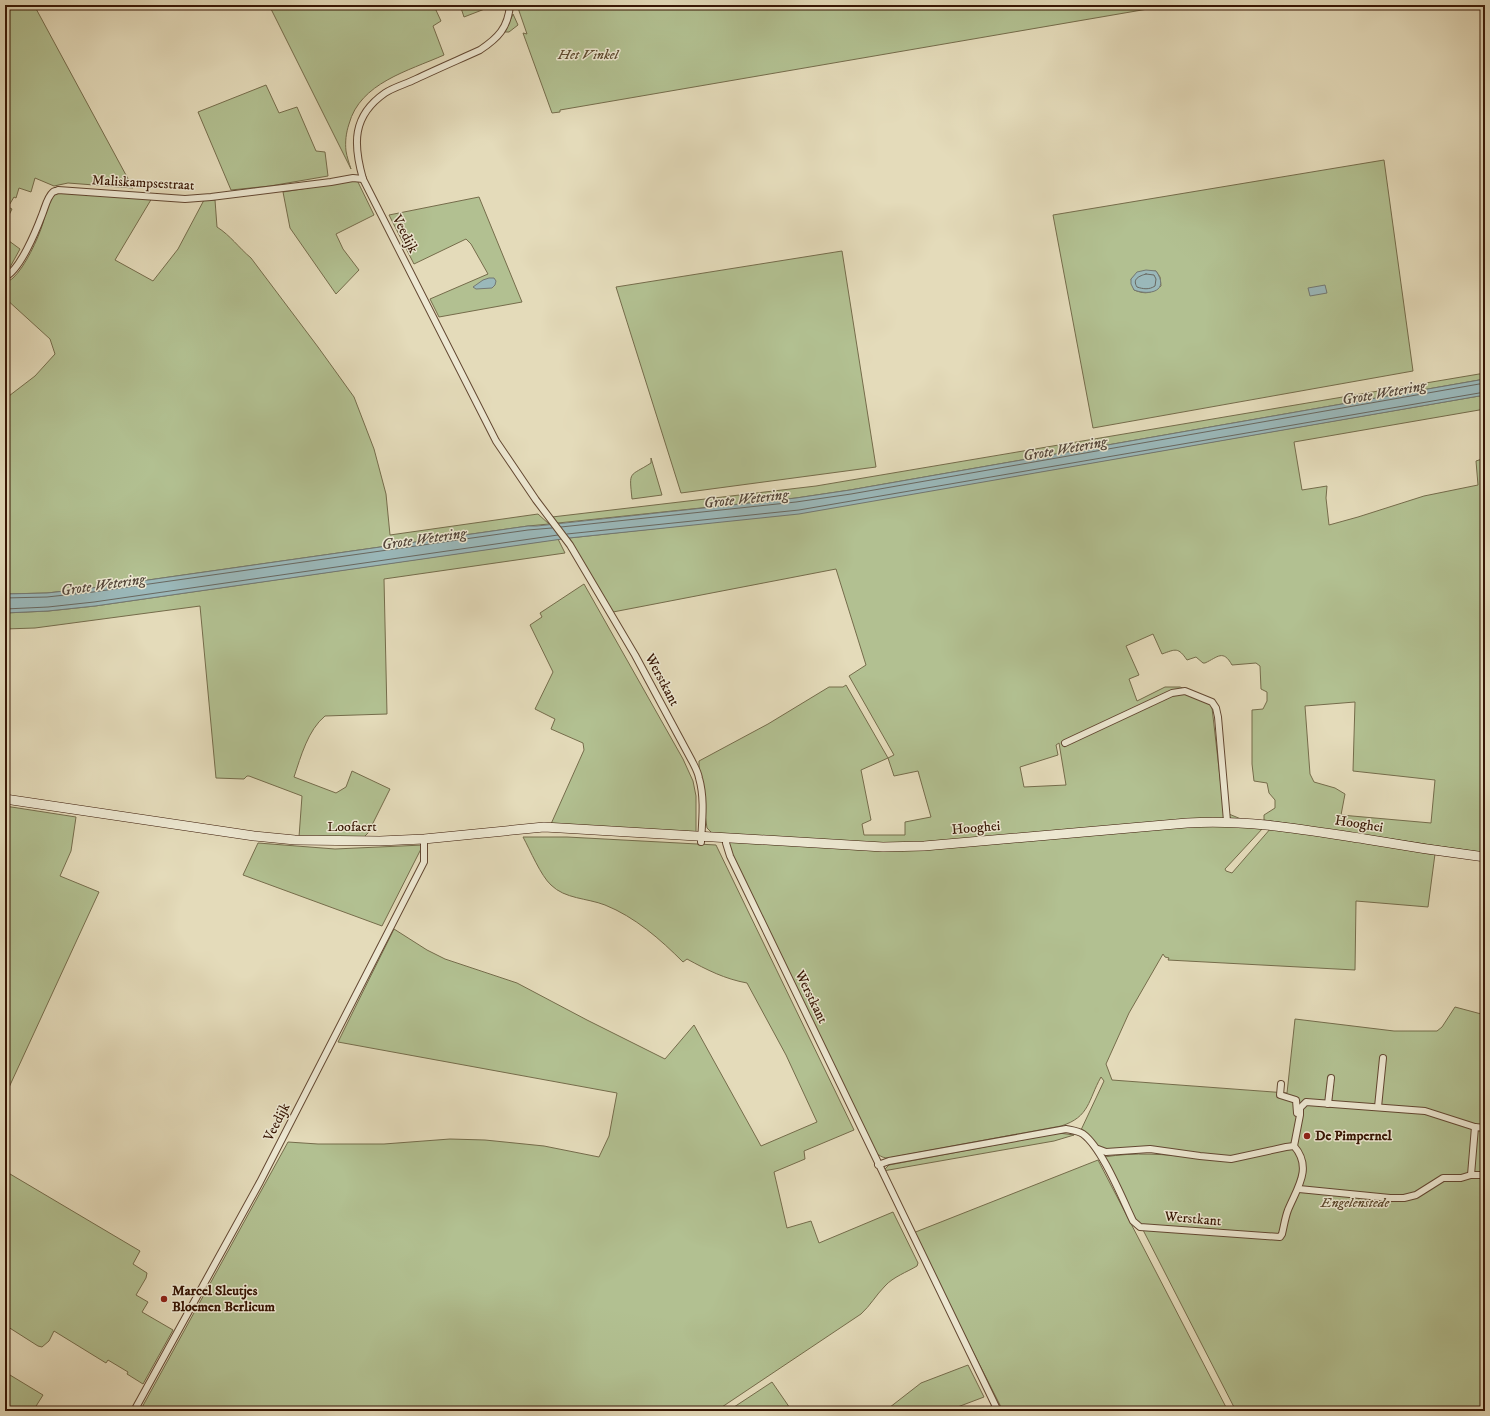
<svg xmlns="http://www.w3.org/2000/svg" width="1490" height="1416" viewBox="0 0 1490 1416" font-family="'IM FELL DW Pica',serif">
<style>
.green{fill:#b2c091;stroke:#756c4b;fill-rule:evenodd}
.water{fill:#9ab8ba;stroke:#737872}
.lines{fill:none;stroke-linecap:round;stroke-linejoin:round}
.shore{stroke:#696860;stroke-width:1}
.street-casing{stroke:#634832;stroke-width:8}
.secondary-casing{stroke:#381705;stroke-width:10}
.street{stroke:#ede8d2;stroke-width:6}
.secondary{stroke:#ede8d2;stroke-width:9}
.poi-dot{fill:#8f2418;stroke:#ede8d2;stroke-width:1.5}
.labels{text-anchor:middle;dominant-baseline:central;stroke-width:3;stroke-linejoin:round;paint-order:stroke}
.park-label{font-size:14px;font-style:italic;fill:#5d4a2f;stroke:#ede8d2}
.street-label{font-size:14px;fill:#381705;stroke:#ede8d2}
.poi-label{font-size:14px;font-weight:bold;fill:#381705;stroke:#ede8d2;text-anchor:start}
.water-label{font-size:15px;font-style:italic;fill:#55473b;stroke:#ede8d2}
</style>
<rect width="100%" height="100%" fill="#e4dbba"/>
<filter id="stains"><feTurbulence type="fractalNoise" baseFrequency=".005" numOctaves="4"/><feColorMatrix values="0 0 0 0 .2 0 0 0 0 .09 0 0 0 0 .02 0 0 0 .5 -.17"/></filter>
<radialGradient id="worn" r=".72"><stop offset=".6" stop-color="#630" stop-opacity="0"/><stop offset="1" stop-color="#630" stop-opacity=".3"/></radialGradient>
<g class="green">
<polygon points="5,5 34,5 133,188 68,183 54,186 35,178 31,192 19,188 16,198 14,197 8,207 12,209 5,223"/>
<path d="M269,5H443L435,8L441,21L433,26L444,55C408,71 360,83 349,124C346,133 345,142 346,151C347,157 349,163 351,169Z"/>
<polygon points="460,5 495,5 464,17"/>
<polygon points="517,5 1171,5 560,110 560,112 552,113 523,33 527,34"/>
<polygon points="513,14 518,25 509,32 505,32"/>
<polygon points="266,85 279,113 297,107 316,151 325,152 328,176 270,186 231,190 198,112"/>
<path d="M1384,160L1413,371L1093,428L1053,215ZM1156,271L1160,277L1161,286C1150,293 1147,295 1134,290L1131,279C1138,271 1145,272 1156,271Z"/>
<polygon points="357,180 374,215 336,234 343,249 359,270 336,294 290,228 283,192"/>
<path d="M59,192L152,198L115,260L153,281L178,249L204,200H215L217,227C231,236 238,247 251,258L318,347L354,397L374,449L386,494L390,535L538,514L549,524L528,526L92,588L47,593L5,594V399L35,376L55,354L50,339L5,298V283C8,281 11,280 13,278C25,267 38,239 43,223C47,210 43,199 59,192Z"/>
<polygon points="479,197 522,302 439,317 430,299 488,274 471,244 466,239 414,264 389,215"/>
<polygon points="5,238 20,249 9,269 5,273"/>
<polygon points="842,251 876,467 681,493 616,287"/>
<polygon points="1485,373 1485,379 850,490 796,498 558,523 552,517 816,486"/>
<path d="M1485,395V409L1294,442L1302,490L1327,486L1326,498L1329,525L1358,517L1424,496L1478,485L1476,461L1485,458V853L1264,820V815L1275,808V800L1269,793L1267,783L1254,781L1252,764V710L1263,709L1267,701V692L1261,689L1260,666L1256,663L1232,665C1223,649 1218,657 1205,663H1203L1196,657L1187,660C1178,647 1176,649 1162,654L1153,634L1126,646L1139,675L1129,679L1137,701L1165,687H1180L1211,699L1224,812L1263,828L1225,869L1226,871L1232,873L1271,828L1435,854L1428,907L1356,901L1355,970L1168,960L1169,958L1165,957L1163,954L1129,1013L1106,1064L1112,1080L1287,1093L1295,1019L1394,1031H1437L1442,1027L1455,1007L1485,1015V1411H1236L1142,1228L1140,1227L1104,1157C1135,1152 1165,1154 1196,1158L1192,1153L1106,1150L1099,1147L1081,1130L1104,1081L1101,1077C1088,1100 1090,1117 1061,1126L888,1158C882,1158 878,1155 874,1150L722,835L712,833L707,828L699,773V761L768,724L829,687H843L846,685L888,758L894,755L849,676L866,665L836,569L613,612L569,538L799,513ZM1355,702L1353,771L1435,780L1431,823L1341,815L1345,794L1335,788L1314,782L1310,774L1305,706ZM1059,743L1066,785L1024,787L1020,767L1058,755L1056,745ZM888,758L894,776L918,771L931,817L905,822V835H864L862,824L871,820L861,770Z"/>
<path d="M651,458L662,495L632,499C629,470 629,477 651,463Z"/>
<path d="M558,539L565,553L384,579L387,714L325,716C308,730 301,756 294,777L336,793L346,787L352,771L390,789L368,833L363,838L299,837L302,796L249,776H247L244,779L216,778L200,606L35,628L5,629V613L48,611L95,606Z"/>
<polygon points="584,584 683,759 693,781 696,796 696,832 551,824 584,750 583,743 551,729 555,719 535,709 553,672 530,625 542,617 540,613"/>
<polygon points="5,806 76,817 71,851 60,876 99,892 5,1096"/>
<path d="M523,837H567L716,845L854,1130L804,1151L805,1159L774,1172L787,1228L811,1221L819,1243L893,1212L918,1263L917,1266C907,1272 893,1277 885,1286C876,1295 870,1306 861,1314L716,1411H140L288,1142L318,1144H384L450,1139L485,1140L544,1146L599,1157L609,1136L617,1093L338,1042L394,929L427,950L445,959L517,983L587,1020L665,1059L694,1025L761,1146L817,1122L786,1055L747,983C725,979 707,970 687,959L683,962C660,939 635,917 605,905C587,898 565,899 551,885C541,876 530,850 523,837Z"/>
<polygon points="258,843 335,849 423,845 382,926 243,875"/>
<polygon points="1059,1133 1074,1135 1054,1141 883,1171 889,1165"/>
<polygon points="1098,1160 1228,1411 1003,1411 913,1233"/>
<polygon points="5,1171 140,1251 133,1264 147,1273 146,1278 136,1295 148,1302 142,1312 173,1330 143,1384 127,1374 128,1372 108,1360 106,1363 54,1331 49,1341 42,1347 38,1346 5,1325"/>
<polygon points="968,1365 984,1397 947,1411 885,1411 921,1383"/>
<polygon points="5,1372 43,1395 33,1411 5,1411"/>
<polygon points="772,1382 792,1411 728,1411"/>
</g>
<g class="water">
<path d="M1146,270L1156,271C1170,291 1150,296 1134,290L1131,284V279L1137,272Z"/>
<polygon points="489,278 494,278 496,281 495,285 492,288 476,289 473,287 483,280"/>
<polygon points="1325,285 1327,293 1310,296 1308,288"/>
<polygon points="1485,379 1485,395 799,514 569,538 95,606 48,611 5,613 5,594 47,593 92,588 528,526 537,526 796,498 850,490"/>
</g>
<g class="lines">
<g class="shore">
<path d="M1146,274L1154,275L1156,279L1155,286C1149,290 1143,289 1137,287C1132,279 1139,276 1146,274Z"/>
<polyline points="561,527 796,502 851,494 1485,383"/>
<polyline points="567,534 799,510 1485,392"/>
<polyline points="5,598 47,597 93,592 528,530 552,528"/>
<polyline points="5,609 48,607 94,602 558,535"/>
</g>
<g class="street-casing">
<g id="street">
<path d="M510,5C508,28 498,38 480,50C458,60 437,69 416,79C406,84 394,87 385,93C352,116 353,144 363,179L496,441L536,500L570,545L635,655L692,761C695,767 698,772 699,778C705,799 702,821 701,842"/>
<path d="M5,277C20,270 36,231 42,215C45,208 47,197 53,192C54,191 57,191 58,190L185,199L211,197L331,182L353,178L363,179"/>
<polyline points="1065,743 1172,693 1185,691 1212,702 1216,708 1218,717 1227,821"/>
<polyline points="726,838 726,843 730,856 998,1411"/>
<polyline points="1281,1084 1280,1095 1296,1100 1297,1113"/>
<polyline points="1328,1104 1331,1078"/>
<polyline points="1378,1107 1383,1058"/>
<polyline points="1098,1149 1106,1152 1150,1149 1200,1156 1231,1159 1286,1147 1294,1146"/>
<path d="M878,1165L889,1161L1066,1129C1071,1130 1079,1131 1083,1134C1102,1148 1122,1198 1133,1221L1140,1227L1280,1237L1282,1234C1284,1226 1285,1218 1288,1210C1297,1188 1313,1168 1294,1146L1300,1115V1108L1306,1102L1425,1111L1475,1127L1485,1128"/>
<polyline points="1471,1175 1475,1127"/>
<polyline points="1299,1189 1390,1198 1404,1198 1416,1195 1443,1178 1461,1178 1471,1175 1485,1175"/>
<polyline points="134,1411 260,1182 424,862 424,839"/>
</g>
</g>
<g class="secondary-casing">
<path id="secondary" d="M5,799L254,836L295,840L380,841L424,839L544,827L883,847L924,846L1187,823C1247,819 1306,830 1365,839C1405,846 1445,852 1485,857"/>
</g>
<use href="#street" class="street"/>
<use href="#secondary" class="secondary"/>
</g>
<g class="poi-dot">
<circle cx="1307" cy="1136" r="4"/>
<circle cx="164" cy="1299" r="4"/>
</g>
<g class="labels">
<g class="park-label">
<text x="588" y="55">Het Vinkel</text>
<text x="1355" y="1203">Engelenstede</text>
</g>
<g class="street-label">
<text transform="translate(143 183) rotate(3)">Maliskampsestraat</text>
<text transform="translate(405 234) rotate(63)">Veedijk</text>
<text transform="translate(662 680) rotate(62)">Werstkant</text>
<text transform="translate(1359 824) rotate(9)">Hooghei</text>
<text x="352" y="827">Loofaert</text>
<text transform="translate(976 828) rotate(-5)">Hooghei</text>
<text transform="translate(811 997) rotate(64)">Werstkant</text>
<text transform="translate(277 1122) rotate(-63)">Veedijk</text>
<text transform="translate(1193 1219) rotate(5)">Werstkant</text>
</g>
<g class="poi-label">
<text x="1315" y="1136">De Pimpernel</text>
<text x="172" y="1291">Marcel Sleutjes<tspan x="172" dy="16">Bloemen Berlicum</tspan></text>
</g>
<g class="water-label">
<text transform="translate(1384 393) rotate(-10)">Grote Wetering</text>
<text transform="translate(1065 449) rotate(-10)">Grote Wetering</text>
<text transform="translate(746 499) rotate(-6)">Grote Wetering</text>
<text transform="translate(424 539) rotate(-8)">Grote Wetering</text>
<text transform="translate(103 585) rotate(-8)">Grote Wetering</text>
</g>
</g>
<rect width="1490" height="1416" fill="none" stroke="#e4dbba" stroke-width="20"/>
<rect x="6" y="6" width="1478" height="1404" fill="none" stroke="#381705" stroke-width="2"/>
<rect x="10" y="10" width="1470" height="1396" fill="none" stroke="#381705"/>
<rect width="100%" height="100%" filter="url(#stains)"/>
<rect width="100%" height="100%" fill="url(#worn)"/>
</svg>
